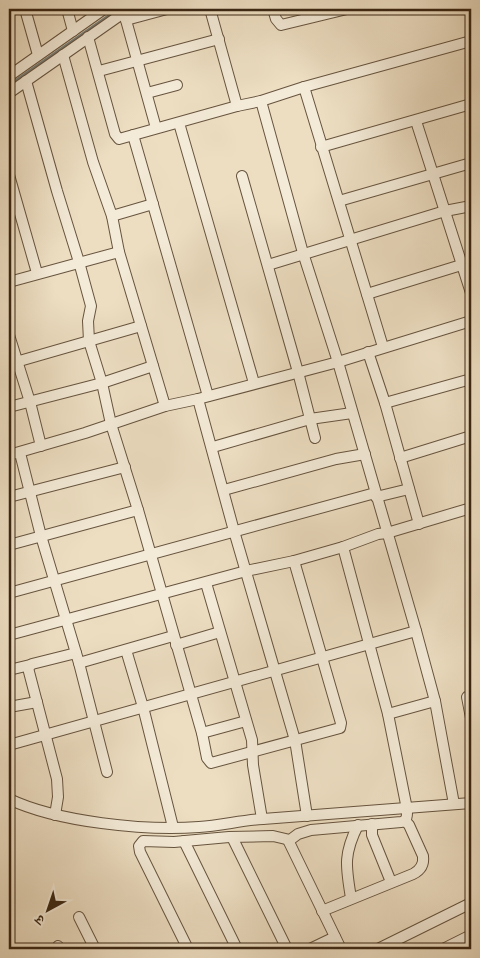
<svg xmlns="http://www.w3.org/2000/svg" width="480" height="958" viewBox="0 0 480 958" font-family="'IM FELL English','Noto Serif Devanagari',serif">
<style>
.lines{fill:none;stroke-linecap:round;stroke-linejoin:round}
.stream{stroke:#777e7a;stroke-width:2.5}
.minor-casing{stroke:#67543f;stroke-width:12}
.minor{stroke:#f3ead7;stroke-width:10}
</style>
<rect width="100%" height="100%" fill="#eddec2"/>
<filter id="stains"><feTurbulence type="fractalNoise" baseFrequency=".004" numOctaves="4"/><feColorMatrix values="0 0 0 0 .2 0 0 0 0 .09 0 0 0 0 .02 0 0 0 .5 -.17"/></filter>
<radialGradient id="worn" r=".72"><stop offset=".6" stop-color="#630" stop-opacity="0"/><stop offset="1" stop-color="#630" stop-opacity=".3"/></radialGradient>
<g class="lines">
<polyline class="stream" points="9,85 118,9"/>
<g class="minor-casing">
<g id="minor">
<polyline points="25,9 38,55"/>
<polyline points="67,9 73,31"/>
<polyline points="210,9 237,106"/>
<polyline points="273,9 276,19 281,25 347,9"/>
<polyline points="124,13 156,128"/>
<polyline points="126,20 167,9"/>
<polyline points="88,37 115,134 119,139 237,106 261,101 304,87 471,41"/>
<polyline points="63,55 93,162 112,216 119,252 165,406"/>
<polyline points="99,71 219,39"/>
<polyline points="9,76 104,9"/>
<polyline points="26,81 57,191 79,262 91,306 88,321 89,341 102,383 111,424 138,510 202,733 207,758 211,763 340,728 341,723 294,561"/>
<polyline points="304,87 383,347"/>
<polyline points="9,93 129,9"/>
<polyline points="147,93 177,85"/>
<polyline points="261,101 303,253 338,362 416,631 435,701 454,804"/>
<polyline points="416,121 471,293"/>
<polyline points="179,123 254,383"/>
<polyline points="133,135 208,396"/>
<polyline points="321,147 471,104"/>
<polyline points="9,175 37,273"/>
<polyline points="242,176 298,372 315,438"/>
<polyline points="339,201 471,163"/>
<polyline points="112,216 153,204"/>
<polyline points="268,265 445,211 471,206"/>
<polyline points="9,282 119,252"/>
<polyline points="367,294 471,262"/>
<polyline points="9,335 30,402 41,446"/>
<polyline points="368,352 385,403 419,524"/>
<polyline points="9,364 141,326"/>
<polyline points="198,399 234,531 295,740 307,816"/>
<polyline points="385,403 471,379"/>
<polyline points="9,407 102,383 153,366"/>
<polyline points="213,447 310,419 352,413"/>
<polyline points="20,453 41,536 79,663 107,772"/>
<polyline points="9,455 85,433 165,406 198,399 338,362 471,321"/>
<polyline points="400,458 471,436"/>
<polyline points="224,490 336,459 365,454"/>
<polyline points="9,497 125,467"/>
<polyline points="376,497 409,489"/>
<polyline points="9,545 138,510"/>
<polyline points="206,583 252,740 253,765 262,819"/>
<polyline points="9,593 375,493"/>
<polyline points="9,635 246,571 294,561 343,547 378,534 387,533 471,508"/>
<polyline points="176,645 220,632"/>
<polyline points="126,650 143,707 173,827"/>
<polyline points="79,663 173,636"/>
<polyline points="9,670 30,665"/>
<polyline points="467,697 471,718"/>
<polyline points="9,707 37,702"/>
<polyline points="388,714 435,701"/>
<polyline points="202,733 246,721"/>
<polyline points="9,745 416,631"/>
<path d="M9,799C57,822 145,831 199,827C220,826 242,820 263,819C332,814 402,808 471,803"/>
<polyline points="55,815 58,797 57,779 28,668 32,664 76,653"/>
<polyline points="372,824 372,835 391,882"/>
<polyline points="232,837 287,949"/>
<polyline points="288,840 341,949"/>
<polyline points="184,841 237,949"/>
<path d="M351,898C346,867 343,855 358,825"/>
<path d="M322,911L413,874C421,870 424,864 423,856L409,825L405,821"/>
<polyline points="79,917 95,949"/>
<polyline points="58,946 59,949"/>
<path d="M188,949L140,852L139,846L143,841L174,842L229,837L273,836L290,840L298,834L311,830L401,822C408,821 407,814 407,809L388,714L343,547"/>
<polyline points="310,949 335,937"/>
<polyline points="378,949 471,903"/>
<polyline points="443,949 471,935"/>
</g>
</g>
<use href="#minor" class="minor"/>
</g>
<rect width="480" height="958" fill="none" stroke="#eddec2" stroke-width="30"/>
<rect x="10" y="10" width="460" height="938" fill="none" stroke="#3a2613" stroke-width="2.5"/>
<rect x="15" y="15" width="450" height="928" fill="none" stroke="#3a2613"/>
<g transform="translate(48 910) rotate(220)" stroke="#f3ead7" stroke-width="4" paint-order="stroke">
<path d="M0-4L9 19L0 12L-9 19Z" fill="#3a2613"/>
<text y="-8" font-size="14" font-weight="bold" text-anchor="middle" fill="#3a2613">उ</text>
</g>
<rect width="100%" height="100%" filter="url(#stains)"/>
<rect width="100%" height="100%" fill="url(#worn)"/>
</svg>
